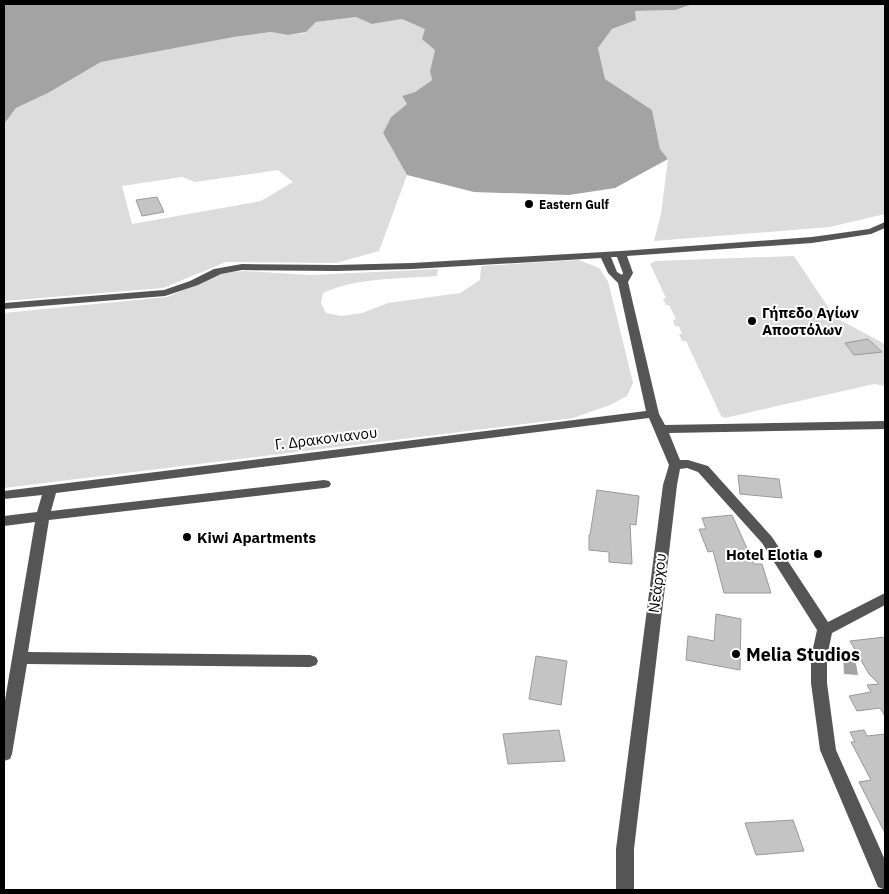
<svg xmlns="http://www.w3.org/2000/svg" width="889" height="894" viewBox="0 0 889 894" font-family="'IBM Plex Sans',sans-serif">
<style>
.green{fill:#dcdcdc;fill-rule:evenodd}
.water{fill:#a3a3a3}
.building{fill:#c4c4c4;stroke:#999}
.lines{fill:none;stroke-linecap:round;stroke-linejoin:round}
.minor{fill:#555;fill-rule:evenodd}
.poi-dot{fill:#000;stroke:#fff;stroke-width:2}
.labels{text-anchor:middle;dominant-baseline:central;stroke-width:4;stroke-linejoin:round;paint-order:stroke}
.far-poi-label{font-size:12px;font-weight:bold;fill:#000;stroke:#fff;text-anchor:start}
.poi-label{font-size:15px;font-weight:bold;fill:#000;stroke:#fff;text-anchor:start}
.street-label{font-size:15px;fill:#000;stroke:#fff}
.near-poi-label{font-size:18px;font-weight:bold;fill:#000;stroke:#fff;text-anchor:start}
</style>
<rect width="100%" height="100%" fill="#fff"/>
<g class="green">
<polygon points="693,4 885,4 885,214 830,227 654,241 661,214 668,159 660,149 652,110 605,79 598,48 612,29 636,20 635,11 675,10"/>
<path d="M356,17L373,24L402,19L426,29L435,50L430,71L432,80L415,92L402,96L407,104L391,117L383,133L407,175L379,251L336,263L226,262L163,288L4,301V124L16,108L48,93L101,62L234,37L271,32L288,35L305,33L316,22ZM278,170L293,182L261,201L132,224L122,186L182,177L195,182Z"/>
<polygon points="794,256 828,307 840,320 885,344 885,386 874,384 725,418 721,416 686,341 682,341 679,334 682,334 679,326 675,326 673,320 676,319 669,305 666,305 663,299 666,298 650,264 655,261"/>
<path d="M579,260L599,268L608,281L633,383L627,396L610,405L573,418L4,488V313L167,297L223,273L245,271L310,275L438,269L437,276C399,279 358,277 323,293L321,303L326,313L342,316L362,313L388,303L460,293L480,280L481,266Z"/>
</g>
<g class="water">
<polygon points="4,4 693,4 675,10 635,11 636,20 612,29 598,48 605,79 652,110 660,149 668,159 615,188 569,195 474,192 407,175 383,133 391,117 407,104 402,96 415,92 432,80 430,71 435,50 422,39 425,29 402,19 372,24 356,17 316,22 306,32 288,35 271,32 234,37 101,62 48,93 16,108 4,124"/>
<polygon points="843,653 850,653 856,664 858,675 844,674"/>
</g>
<g class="building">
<polygon points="157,197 164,212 142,216 136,200"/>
<polygon points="868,339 882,352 854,355 845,343"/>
<polygon points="738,475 779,479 782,498 740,494"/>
<polygon points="597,490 639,496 636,525 630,524 632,564 609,562 609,552 589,550 589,535 590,535"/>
<polygon points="732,515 754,564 762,564 771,593 724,593 713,551 708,552 699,529 706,529 702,518"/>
<polygon points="716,614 741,619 740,670 686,660 688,636 714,641"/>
<polygon points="885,637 885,716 880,708 857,711 849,696 871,692 867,685 879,684 869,674 850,641"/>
<polygon points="536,656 567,661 561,705 529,699"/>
<polygon points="559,730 565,761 508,764 503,734"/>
<polygon points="864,730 867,736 885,734 885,833 859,782 871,780 851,742 855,742 850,732"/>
<polygon points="793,820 804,851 756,855 745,823"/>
</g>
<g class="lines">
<path class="minor" d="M885,222V228L871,234L812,243L627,256L633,273L628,282L659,414L665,425L885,421V429L669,433L680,460H688L708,466L772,537L828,622L885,593V605L832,633L827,657V683L836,750L885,860V890L878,887L820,750L811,683V657L817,630L762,543L698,472L687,468L680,469L677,485L634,849V890H616V849L663,485L669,465L649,418L56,493L51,511L324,480L329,481L331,484L329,487L324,488L49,520L28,652L310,655L316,657L318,661L316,665L310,667L27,664L12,754L10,759L4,761V706L35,522L4,526V516L37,512L42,495L4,499V491L646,411L618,283L608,273L601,258L412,269L336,271L242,270L221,274L198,285L165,296L4,309V303L164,290L190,281L214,269L242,264L336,265L412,263L621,251L812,237L869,229ZM611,257H617L623,273L622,275L617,272Z"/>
</g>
<g class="poi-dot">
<circle cx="529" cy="204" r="5"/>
<circle cx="752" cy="321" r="5"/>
<circle cx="187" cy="537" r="5"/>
<circle cx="818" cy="554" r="5"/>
<circle cx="736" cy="654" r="5"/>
</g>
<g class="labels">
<g class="far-poi-label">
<text x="539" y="204">Eastern Gulf</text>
</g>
<g class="poi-label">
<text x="762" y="312">Γήπεδο Αγίων<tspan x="762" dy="17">Αποστόλων</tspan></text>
<text x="197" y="537">Kiwi Apartments</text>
<text x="808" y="554" text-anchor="end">Hotel Elotia</text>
</g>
<g class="street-label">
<text transform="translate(326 438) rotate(-7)">Γ. Δρακονιανου</text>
<text transform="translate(657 583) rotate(-83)">Νεάρχου</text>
</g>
<g class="near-poi-label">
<text x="746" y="654">Melia Studios</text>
</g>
</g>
<rect width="889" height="894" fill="none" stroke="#000000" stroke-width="10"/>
</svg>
